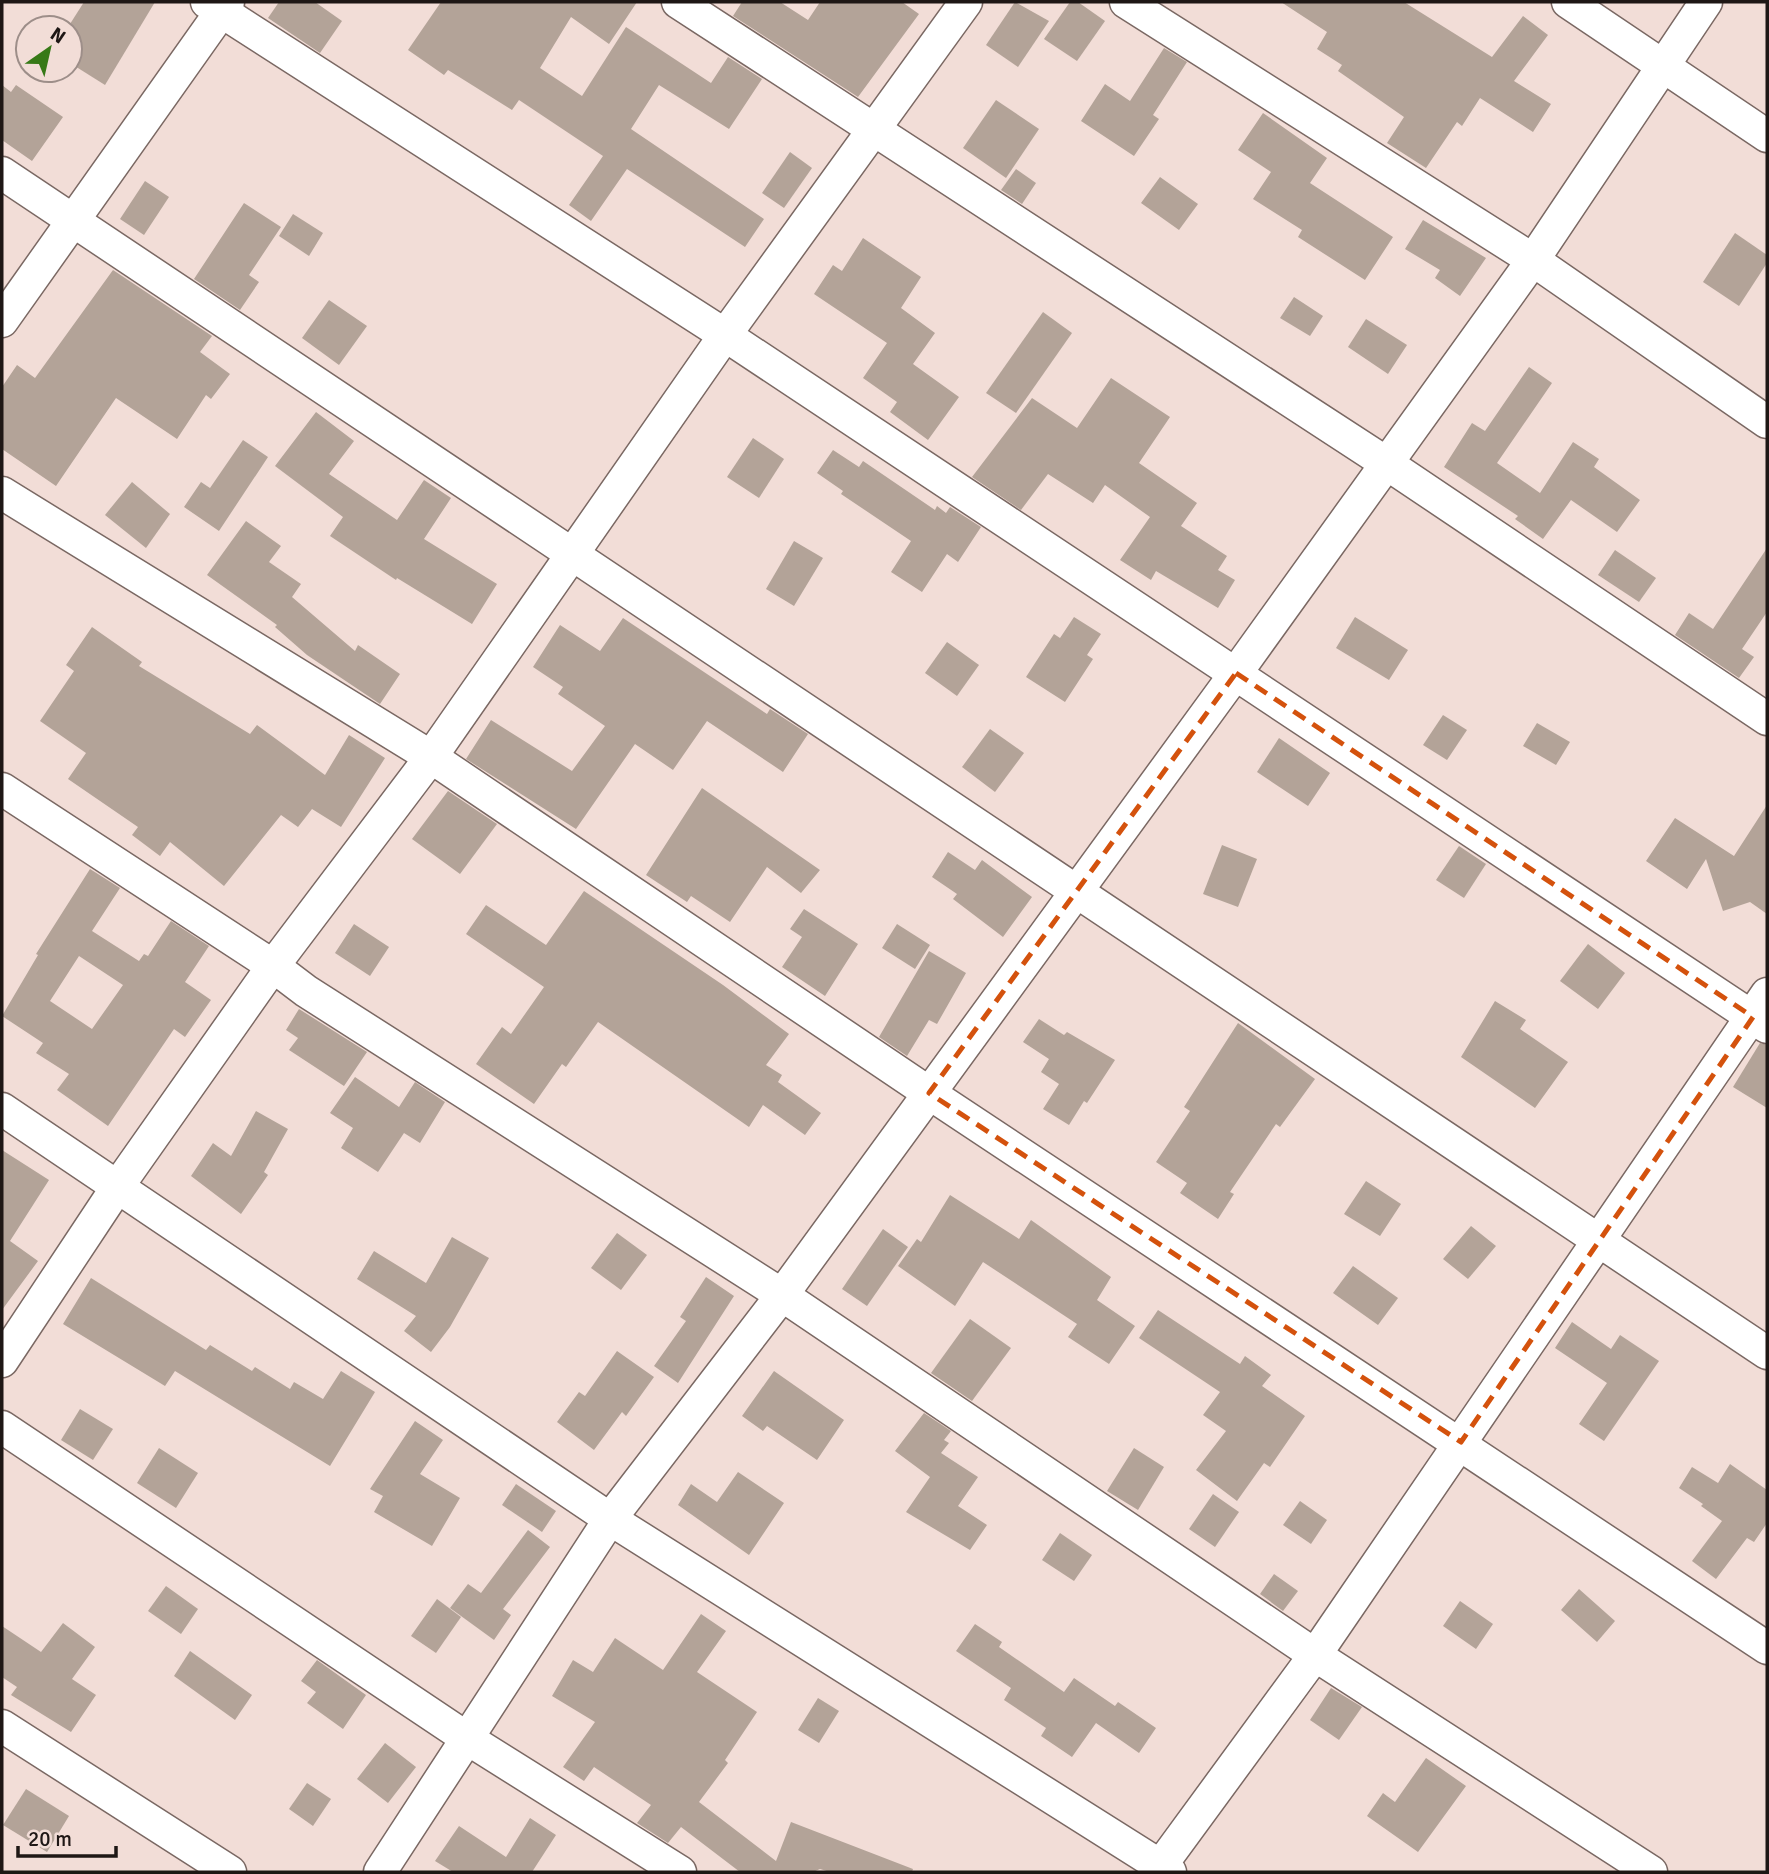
<svg xmlns="http://www.w3.org/2000/svg" width="1769" height="1874" viewBox="0 0 1769 1874" font-family="Signika,sans-serif">
<style>
.building{fill:#b3a398;fill-rule:evenodd}
.lines{fill:none;stroke-linecap:round;stroke-linejoin:round}
.minor-casing{stroke:#7a6863;stroke-width:35}
.minor{stroke:#fff;stroke-width:32}
.marked{fill:none;stroke:#d4520d;stroke-width:5;stroke-dasharray:14 9;stroke-linejoin:round}
</style>
<rect width="100%" height="100%" fill="#f2ddd7"/>
<g class="building">
<polygon points="84,2 155,2 105,85 70,63 70,24"/>
<polygon points="279,2 315,2 342,21 320,53 268,18"/>
<polygon points="441,2 637,2 609,44 571,17 540,68 582,96 626,27 711,83 728,57 762,79 729,129 659,85 631,129 764,219 745,247 627,169 591,221 569,205 603,156 519,100 512,110 448,70 444,75 408,50"/>
<polygon points="742,2 780,2 808,20 820,2 902,2 919,14 858,97 733,16"/>
<polygon points="1015,2 1049,21 1018,67 986,45"/>
<polygon points="1070,2 1078,2 1105,21 1077,61 1044,39"/>
<polygon points="1281,2 1404,2 1492,57 1523,16 1548,35 1514,81 1551,104 1533,132 1480,98 1462,126 1457,122 1426,168 1387,143 1404,117 1338,71 1342,65 1317,49 1327,32"/>
<polygon points="1164,48 1187,62 1153,115 1159,119 1134,156 1081,121 1105,84 1130,101"/>
<polygon points="2,85 11,92 16,85 63,117 32,161 2,140"/>
<polygon points="996,100 1039,129 1006,178 963,148"/>
<polygon points="1263,113 1327,158 1310,183 1393,237 1365,280 1298,237 1302,230 1253,199 1271,172 1238,150"/>
<polygon points="790,152 812,168 784,208 762,193"/>
<polygon points="1016,169 1036,183 1022,204 1001,190"/>
<polygon points="1160,177 1198,204 1179,230 1141,203"/>
<polygon points="145,181 169,197 144,235 120,219"/>
<polygon points="244,203 281,227 249,275 259,282 240,310 194,279"/>
<polygon points="293,214 323,233 309,256 279,236"/>
<polygon points="1423,220 1486,258 1460,296 1435,278 1440,270 1405,249"/>
<polygon points="1735,233 1767,255 1767,263 1739,306 1703,282"/>
<polygon points="863,238 921,277 901,308 935,333 913,364 959,397 928,440 890,412 897,402 863,378 887,343 814,294 833,265 842,271"/>
<polygon points="113,270 212,336 200,352 230,374 211,399 206,395 177,439 116,398 56,486 2,449 2,387 17,365 35,378"/>
<polygon points="1294,297 1323,316 1310,336 1280,318"/>
<polygon points="329,300 367,326 339,365 302,338"/>
<polygon points="1043,312 1072,333 1016,413 986,393"/>
<polygon points="1366,319 1407,345 1388,374 1348,347"/>
<polygon points="1529,367 1552,383 1497,463 1540,493 1573,442 1599,459 1594,467 1640,500 1617,532 1571,500 1543,539 1515,519 1518,516 1444,467 1472,423 1485,431"/>
<polygon points="1111,378 1170,417 1139,463 1197,503 1181,526 1227,556 1218,570 1235,580 1218,608 1156,571 1151,580 1120,560 1150,517 1105,485 1093,503 1048,474 1021,510 972,477 1032,398 1077,428"/>
<polygon points="316,412 354,441 329,474 397,520 424,480 451,498 424,539 497,584 472,624 397,578 396,580 330,536 343,517 275,466"/>
<polygon points="753,438 784,459 759,498 727,477"/>
<polygon points="243,440 268,457 219,531 184,507 201,482 210,488"/>
<polygon points="833,450 859,467 863,461 935,510 937,506 946,513 950,507 981,527 958,562 947,554 922,592 891,572 911,541 841,494 843,491 817,473"/>
<polygon points="132,482 170,514 146,548 105,515"/>
<polygon points="246,521 281,546 269,562 301,584 292,597 355,651 358,645 400,674 380,704 307,655 275,627 277,625 207,575"/>
<polygon points="794,541 823,558 794,606 766,589"/>
<polygon points="1767,548 1767,612 1742,649 1754,657 1739,678 1675,635 1689,613 1713,629"/>
<polygon points="1615,550 1656,578 1639,602 1598,575"/>
<polygon points="1074,617 1101,634 1087,655 1093,659 1065,702 1026,677 1054,634 1060,638"/>
<polygon points="1355,617 1408,650 1389,680 1336,648"/>
<polygon points="623,618 767,714 770,709 808,734 783,772 707,721 673,770 635,744 576,829 466,759 491,720 572,771 605,726 558,694 563,687 533,667 560,625 600,651"/>
<polygon points="92,627 142,662 139,666 250,734 257,725 325,775 349,735 385,758 341,827 312,809 298,827 281,815 224,886 170,842 160,856 132,835 138,827 68,779 86,753 40,721 74,671 66,665"/>
<polygon points="947,642 979,665 957,696 925,673"/>
<polygon points="1443,715 1467,730 1447,760 1423,745"/>
<polygon points="1537,723 1570,742 1556,765 1523,746"/>
<polygon points="990,729 1024,753 995,792 962,767"/>
<polygon points="1279,738 1330,773 1308,806 1257,772"/>
<polygon points="702,788 820,870 801,893 767,867 730,922 691,896 687,902 646,875"/>
<polygon points="448,791 497,824 460,874 412,839"/>
<polygon points="1767,805 1767,914 1750,902 1723,911 1706,859 1687,889 1646,861 1675,818 1734,856"/>
<polygon points="1222,845 1257,859 1238,907 1203,894"/>
<polygon points="1459,846 1486,864 1464,898 1436,880"/>
<polygon points="948,852 975,870 982,860 1032,897 1003,937 953,899 957,894 932,877"/>
<path d="M90,869L120,888L92,931L139,961L144,954L148,956L171,921L209,946L185,982L211,1000L185,1037L174,1029L108,1126L57,1090L69,1074L36,1053L43,1043L2,1016L38,955L36,954ZM79,956L123,985L92,1029L50,1001Z"/>
<polygon points="584,891 723,985 789,1034 766,1065 782,1075 778,1082 821,1113 805,1135 763,1105 749,1127 598,1022 566,1067 562,1064 534,1104 476,1064 502,1027 511,1034 544,987 466,934 486,905 546,945"/>
<polygon points="804,909 858,944 825,996 782,967 802,937 790,929"/>
<polygon points="354,924 389,947 370,976 335,953"/>
<polygon points="897,924 930,945 915,969 882,948"/>
<polygon points="1588,944 1625,973 1598,1009 1560,981"/>
<polygon points="929,951 966,973 937,1024 929,1020 907,1056 879,1037"/>
<polygon points="1495,1001 1526,1020 1520,1029 1568,1062 1535,1108 1461,1057"/>
<polygon points="299,1009 367,1052 344,1086 289,1050 298,1038 286,1030"/>
<polygon points="1039,1019 1064,1035 1067,1032 1115,1060 1087,1103 1084,1101 1069,1125 1043,1109 1059,1084 1041,1072 1049,1059 1023,1042"/>
<polygon points="1238,1023 1315,1079 1280,1127 1276,1124 1230,1192 1234,1194 1218,1219 1180,1193 1187,1183 1156,1162 1190,1111 1184,1107"/>
<polygon points="1760,1043 1767,1045 1767,1108 1733,1087"/>
<polygon points="355,1077 399,1107 415,1082 445,1102 420,1143 404,1133 378,1172 341,1148 353,1128 330,1113"/>
<polygon points="256,1111 288,1129 264,1172 268,1175 241,1214 191,1176 213,1143 231,1156"/>
<polygon points="2,1150 49,1180 10,1241 38,1261 2,1310"/>
<polygon points="1366,1181 1401,1204 1380,1236 1344,1214"/>
<polygon points="950,1195 1019,1239 1031,1220 1111,1277 1097,1300 1135,1326 1109,1364 1068,1337 1077,1324 983,1262 955,1306 898,1266 917,1239 921,1242"/>
<polygon points="1471,1226 1496,1246 1468,1279 1443,1259"/>
<polygon points="883,1229 908,1247 867,1306 842,1289"/>
<polygon points="617,1233 647,1255 621,1290 591,1268"/>
<polygon points="452,1237 489,1258 450,1327 431,1352 404,1331 416,1316 357,1279 374,1251 426,1283"/>
<polygon points="1353,1266 1398,1298 1378,1325 1333,1293"/>
<polygon points="706,1277 734,1296 678,1383 654,1366 686,1321 680,1317"/>
<polygon points="91,1278 206,1350 210,1345 252,1371 255,1367 290,1389 294,1382 323,1399 341,1371 375,1392 330,1466 175,1371 165,1386 63,1324"/>
<polygon points="1158,1310 1240,1364 1245,1356 1271,1375 1262,1386 1305,1416 1270,1467 1264,1463 1237,1501 1196,1470 1226,1431 1203,1415 1220,1392 1139,1338"/>
<polygon points="970,1319 1011,1348 972,1401 931,1373"/>
<polygon points="1572,1322 1611,1349 1620,1335 1659,1361 1604,1441 1579,1424 1607,1383 1555,1348"/>
<polygon points="617,1351 654,1377 626,1416 622,1412 594,1450 557,1422 579,1392 585,1396"/>
<polygon points="774,1371 844,1420 817,1460 767,1426 763,1431 742,1416"/>
<polygon points="80,1409 113,1429 93,1460 61,1440"/>
<polygon points="924,1413 951,1431 944,1440 949,1443 941,1453 978,1477 958,1506 987,1525 970,1550 906,1512 930,1477 895,1451"/>
<polygon points="415,1421 443,1440 420,1474 460,1498 432,1546 374,1512 383,1496 370,1489"/>
<polygon points="159,1448 198,1473 176,1508 137,1483"/>
<polygon points="1134,1448 1164,1467 1138,1510 1107,1491"/>
<polygon points="1730,1464 1767,1490 1767,1523 1754,1542 1747,1538 1716,1579 1692,1561 1722,1521 1701,1506 1703,1504 1679,1488 1692,1467 1718,1483"/>
<polygon points="738,1472 784,1503 749,1555 678,1505 691,1484 717,1502"/>
<polygon points="516,1484 556,1511 542,1532 502,1505"/>
<polygon points="1213,1494 1239,1512 1215,1547 1189,1529"/>
<polygon points="1300,1501 1327,1520 1311,1544 1283,1525"/>
<polygon points="528,1530 550,1547 503,1609 511,1615 494,1640 450,1608 468,1584 481,1593"/>
<polygon points="1060,1533 1092,1555 1074,1581 1042,1560"/>
<polygon points="1274,1574 1298,1591 1283,1611 1260,1594"/>
<polygon points="166,1586 198,1609 181,1634 148,1611"/>
<polygon points="1579,1589 1615,1621 1597,1642 1561,1610"/>
<polygon points="437,1599 461,1617 436,1653 411,1636"/>
<polygon points="1460,1601 1493,1624 1476,1649 1443,1626"/>
<polygon points="701,1614 726,1631 697,1672 757,1712 725,1760 728,1763 699,1802 776,1861 791,1822 913,1869 912,1872 830,1872 820,1869 813,1872 740,1872 681,1827 668,1843 637,1823 651,1805 594,1767 584,1781 563,1767 595,1722 552,1696 573,1660 593,1672 615,1638 663,1670"/>
<polygon points="63,1623 95,1647 72,1679 96,1695 71,1732 11,1695 17,1687 2,1677 2,1626 41,1652"/>
<polygon points="975,1624 1002,1642 999,1647 1064,1692 1074,1678 1115,1706 1118,1702 1156,1728 1139,1753 1096,1723 1072,1757 1041,1736 1046,1728 1004,1700 1011,1688 956,1651"/>
<polygon points="190,1651 252,1695 235,1720 174,1676"/>
<polygon points="317,1660 366,1695 343,1729 307,1703 316,1692 301,1681"/>
<polygon points="1331,1688 1362,1707 1339,1740 1310,1720"/>
<polygon points="818,1698 839,1711 819,1743 798,1730"/>
<polygon points="385,1743 416,1767 388,1803 357,1779"/>
<polygon points="1426,1758 1466,1786 1418,1852 1367,1816 1383,1793 1395,1802"/>
<polygon points="307,1783 331,1799 313,1826 289,1809"/>
<polygon points="26,1789 69,1816 47,1852 3,1825"/>
<polygon points="530,1818 556,1835 532,1872 453,1872 435,1861 459,1826 506,1857"/>
</g>
<g class="lines">
<g class="minor-casing">
<g id="minor">
<polyline points="207,2 725,335 1767,1027"/>
<polyline points="678,2 1386,463 1767,719"/>
<polyline points="1126,2 1533,260 1767,422"/>
<polyline points="1568,2 1767,136"/>
<polyline points="2,173 1767,1353"/>
<polyline points="2,321 228,2"/>
<polyline points="2,493 431,757 929,1093 1767,1648"/>
<polyline points="2,789 273,966 306,991 782,1295 1315,1655 1651,1872"/>
<polyline points="2,1109 610,1519 1170,1872"/>
<polyline points="2,1361 118,1186 273,966 431,757 725,335 966,2"/>
<polyline points="2,1427 468,1739 680,1872"/>
<polyline points="2,1726 230,1872"/>
<polyline points="380,1872 610,1519 782,1295 1236,673 1533,260 1706,2"/>
<polyline points="1156,1872 1315,1655 1767,994"/>
</g>
</g>
<use href="#minor" class="minor"/>
</g>
<path class="marked" d="M1236,673L1753,1017L1461,1442L929,1093Z"/>
<rect width="1769" height="1874" fill="none" stroke="#1e1715" stroke-width="7"/>
<g transform="translate(49 49) rotate(34)"><circle r="33" fill="#f2ddd7" stroke="#9d8e89" stroke-width="2"/>
<path d="M0-5L12 26L0 18L-12 26Z" fill="#377917"/>
<text y="-10" font-size="19" font-weight="bold" text-anchor="middle" fill="#1e1715">N</text>
</g>
<path d="M18 1846v10h98v-10" fill="none" stroke="#1e1715" stroke-width="3.5"/>
<text x="28" y="1846" font-size="21" fill="#1e1715" stroke="#f2ddd7" stroke-width="5" paint-order="stroke">20 m</text>
</svg>
